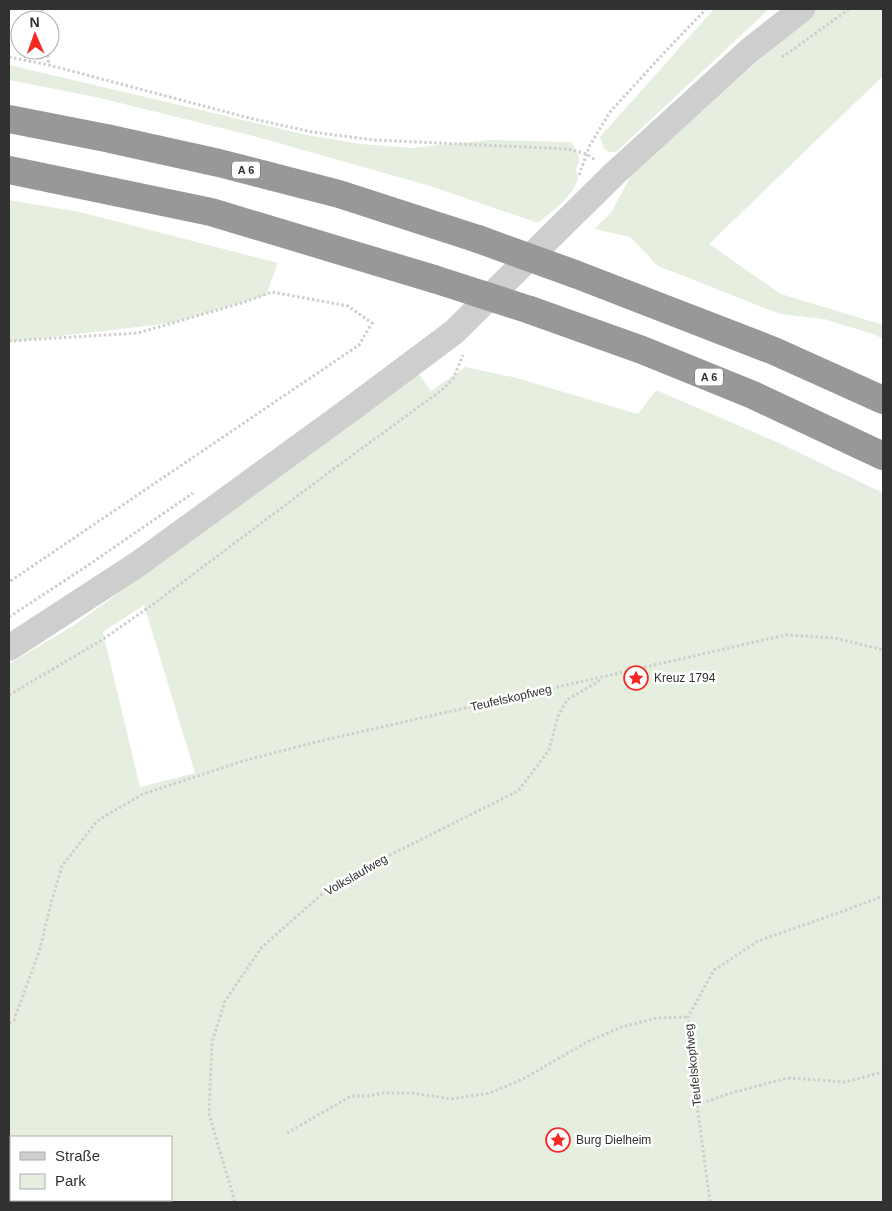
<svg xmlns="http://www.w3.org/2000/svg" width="892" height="1211" viewBox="0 0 892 1211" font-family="Helvetica,sans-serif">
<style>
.green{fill:#e6efdf;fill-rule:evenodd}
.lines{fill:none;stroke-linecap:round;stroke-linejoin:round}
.path{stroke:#cecece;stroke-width:3;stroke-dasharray:2.5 2.5;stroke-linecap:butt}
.tertiary{stroke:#cecece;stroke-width:26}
.motorway{stroke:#989898;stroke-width:28}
.motorway-bridge{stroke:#989898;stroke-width:28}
.labels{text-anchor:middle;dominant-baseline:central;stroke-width:5;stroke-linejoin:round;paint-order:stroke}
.shield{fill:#fff;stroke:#6f6f6f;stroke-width:1}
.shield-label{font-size:11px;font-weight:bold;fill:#313131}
.poi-label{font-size:12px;fill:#313131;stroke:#fff;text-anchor:start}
.street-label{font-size:12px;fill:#313131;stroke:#fff}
</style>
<rect width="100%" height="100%" fill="#fff"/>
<g class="green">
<path d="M714,9H769L616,152C603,153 604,147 600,137Z"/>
<polygon points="816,9 883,9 883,76 709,244 781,294 883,325 883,339 873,334 824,319 780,314 658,266 630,237 594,229 611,213 631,175"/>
<polygon points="9,65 307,135 361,144 411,148 490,140 571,142 579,156 579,162 576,169 578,179 573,190 561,204 538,223 430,186 257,137 96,97 9,80"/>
<polygon points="9,200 80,212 278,263 266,295 172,323 9,342"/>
<path d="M465,367L513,377L638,414L656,390L779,443L883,493V1202H9V664L76,624L418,373L431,391ZM144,605L195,773L140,787L103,632ZM11,1137H171V1200H11Z"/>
</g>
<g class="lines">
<g class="path">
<polyline points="42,9 43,20"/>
<polyline points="47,50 49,65"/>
<polyline points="9,57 49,65 249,118 312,132 374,140 568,149 587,154 595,160"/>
<polyline points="782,57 794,49 849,9"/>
<polyline points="579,175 590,145 610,112 662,55 706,9"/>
<polyline points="9,341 138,333 245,302 272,292 348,306 372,323 359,345 9,582"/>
<polyline points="9,617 87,566 193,493"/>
<polyline points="9,695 102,640 152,605 332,470 442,390 453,379 463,355"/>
<polyline points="9,1023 14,1020 40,949 50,907 62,866 97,821 143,794 243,761 320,741 786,635 835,638 883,650"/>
<polyline points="697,1105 731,1093 788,1078 845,1082 883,1072"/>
<polyline points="287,1133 351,1096 368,1096 383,1093 412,1093 451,1099 490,1093 523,1079 589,1041 622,1027 657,1018 688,1017"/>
<polyline points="235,1202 209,1114 212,1042 225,1001 262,947 329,888 390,855 518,791 549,750 558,716 567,700 602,679"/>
<polyline points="710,1202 697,1105 691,1059 688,1017 714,970 758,941 838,913 883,896"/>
</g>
<polyline class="tertiary" points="9,648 138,564 351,409 454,332 614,174 750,50 802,9"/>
<g class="motorway">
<polyline points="9,119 106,138 219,163 339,194 478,239"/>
<polyline points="9,170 211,212 434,279"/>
<polyline points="575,274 774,351 883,400"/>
<polyline points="530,310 642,350 753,395 883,456"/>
</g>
<g class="motorway-bridge">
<polyline points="478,239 575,274"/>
<polyline points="434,279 530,310"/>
</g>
</g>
<defs>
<g id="sight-ring" transform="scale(1.25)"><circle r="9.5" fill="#fff" stroke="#f62a25" stroke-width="1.5"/><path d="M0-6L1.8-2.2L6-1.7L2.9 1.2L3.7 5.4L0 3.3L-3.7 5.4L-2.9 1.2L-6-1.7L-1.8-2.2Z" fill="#f62a25"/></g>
</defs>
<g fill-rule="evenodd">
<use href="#sight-ring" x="636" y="678"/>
<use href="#sight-ring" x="558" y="1140"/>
</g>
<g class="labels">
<g class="shield">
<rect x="232" y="161.5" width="28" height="17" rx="4"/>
<rect x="695" y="368.5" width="28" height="17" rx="4"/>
</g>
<g class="shield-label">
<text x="246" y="170">A 6</text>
<text x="709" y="377">A 6</text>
</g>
<g class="poi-label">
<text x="654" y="678">Kreuz 1794</text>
<text x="576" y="1140">Burg Dielheim</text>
</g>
<g class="street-label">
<text transform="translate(511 698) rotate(-13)">Teufelskopfweg</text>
<text transform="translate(356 875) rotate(-30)">Volkslaufweg</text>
<text transform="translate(693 1065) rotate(-96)">Teufelskopfweg</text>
</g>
</g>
<rect width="892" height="1211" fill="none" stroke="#313131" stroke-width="20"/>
<rect x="10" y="1136" width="162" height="65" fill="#ffffff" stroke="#adadad"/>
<rect x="20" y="1152" width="25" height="8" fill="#cecece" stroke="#adadad"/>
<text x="55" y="1161" font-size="15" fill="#313131">Straße</text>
<rect x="20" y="1174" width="25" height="15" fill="#e6efdf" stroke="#adadad"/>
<text x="55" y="1186" font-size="15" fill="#313131">Park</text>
<g transform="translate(35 35) rotate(358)"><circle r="24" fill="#ffffff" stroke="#adadad"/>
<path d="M0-4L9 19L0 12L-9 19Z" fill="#f62a25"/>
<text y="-8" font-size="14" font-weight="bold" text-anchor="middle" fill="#313131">N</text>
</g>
</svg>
